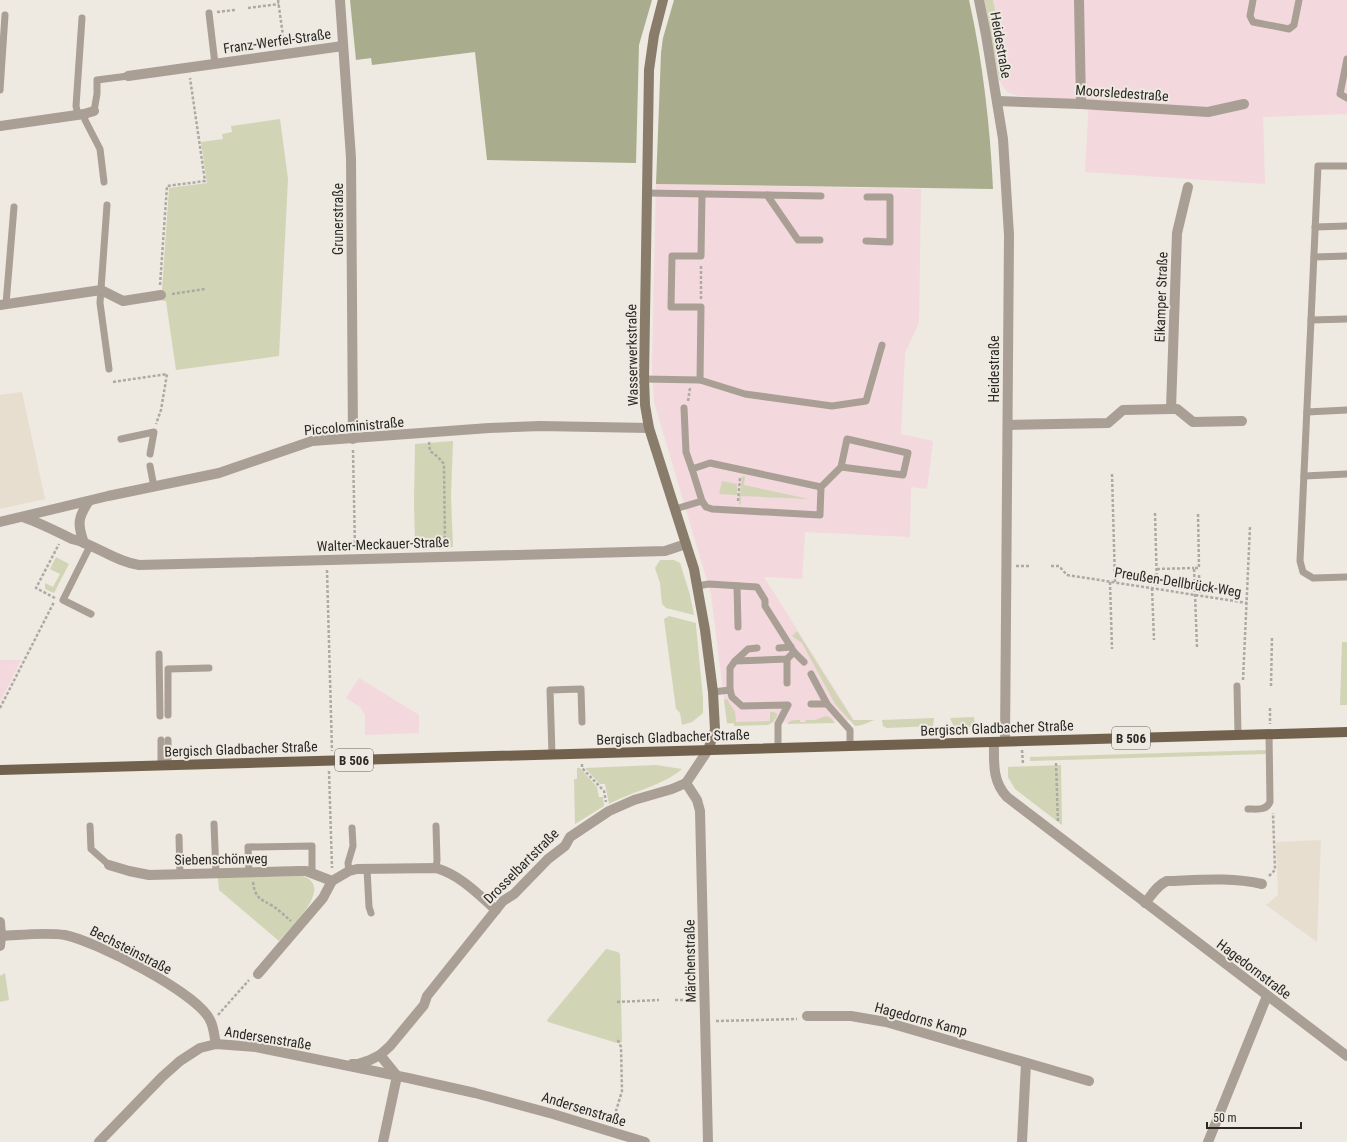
<svg xmlns="http://www.w3.org/2000/svg" width="1347" height="1142" viewBox="0 0 1347 1142" font-family="'Roboto Condensed',sans-serif">
<style>
.commercial{fill:#f3d8dd}
.built{fill:#e7ded0}
.green{fill:#d1d5b5}
.forest{fill:#a9ad8d}
.lines{fill:none;stroke-linecap:round;stroke-linejoin:round}
.path{stroke:#aeaaa3;stroke-width:2.5;stroke-dasharray:3 2;stroke-linecap:butt}
.service{stroke:#a99f94;stroke-width:7}
.minor{stroke:#a99f94;stroke-width:10}
.tertiary{stroke:#a99f94;stroke-width:10}
.secondary{stroke:#897c6a;stroke-width:10}
.primary{stroke:#72624d;stroke-width:10}
.labels{text-anchor:middle;dominant-baseline:central;stroke-width:4;stroke-linejoin:round;paint-order:stroke}
.shield{fill:#eee9e1;stroke:#66635e;stroke-width:1}
.shield-label{font-size:13px;font-weight:bold;fill:#2b2926}
.street-label{font-size:14px;fill:#2b2926;stroke:#eee9e1}
</style>
<rect width="100%" height="100%" fill="#eee9e1"/>
<g class="commercial">
<polygon points="993,0 1347,0 1347,114 1263,117 1265,184 1085,172 1089,101 1019,96 1007,92 999,80 1009,78"/>
<polygon points="656,184 921,189 919,323 905,353 901,434 933,441 927,489 911,487 910,537 805,532 802,579 764,577 854,720 727,724 711,594 654,402 652,368"/>
<polygon points="0,660 21,660 0,702"/>
<polygon points="359,678 419,715 419,733 365,735 365,715 360,707 346,698"/>
</g>
<g class="built">
<polygon points="22,392 45,499 0,509 0,395"/>
<polygon points="1321,840 1317,942 1266,905 1278,895 1276,842"/>
</g>
<g class="green">
<polygon points="984,0 993,0 1009,78 999,80"/>
<polygon points="280,119 288,179 279,356 176,370 166,301 163,301 162,290 169,188 207,183 201,142 223,139 222,134 232,132 231,126"/>
<polygon points="453,441 451,496 453,547 415,548 414,501 415,444"/>
<polygon points="742,476 745,477 744,485 809,499 741,496 741,505 739,504"/>
<polygon points="722,481 737,484 737,495 719,494"/>
<polygon points="56,557 69,564 54,593 45,589 45,583 53,587 60,574 50,569"/>
<polygon points="660,560 674,560 680,563 690,595 694,615 666,608 662,604 660,583 655,568"/>
<polygon points="669,616 696,623 696,626 703,698 703,713 692,722 682,725 680,713 676,709 664,619"/>
<path d="M797,631L853,720H875C868,722 862,726 855,726L835,704L802,643L792,636Z"/>
<polygon points="1342,642 1347,642 1347,705 1340,705"/>
<polygon points="727,699 735,712 736,722 770,721 770,712 774,712 777,714 777,716 773,722 768,725 734,726 734,723 727,723 724,700"/>
<path d="M826,716L831,718L835,723L787,724C790,720 794,720 800,720V722H805L806,720H815Z"/>
<polygon points="974,717 975,727 954,727 950,718"/>
<polygon points="934,718 933,726 887,728 883,726 882,720"/>
<polygon points="1266,750 1266,754 1030,761 1030,757"/>
<path d="M656,765L682,769C664,785 631,792 609,804L605,784H600L585,768Z"/>
<polygon points="1061,765 1062,825 1015,789 1008,777 1008,767"/>
<polygon points="577,768 580,768 597,787 599,797 603,797 604,806 575,824 574,779 577,779"/>
<path d="M302,876C336,886 290,928 279,941L219,890L218,878Z"/>
<polygon points="606,949 618,952 620,954 622,1042 617,1043 548,1022 547,1020"/>
<polygon points="5,973 9,1000 0,1002 0,976"/>
</g>
<g class="forest">
<polygon points="350,0 652,0 639,45 636,163 487,160 475,52 372,65 371,58 356,60"/>
<path d="M674,0H969C983,62 990,126 993,189L656,184L661,53L663,38Z"/>
</g>
<g class="lines">
<g class="path">
<polyline points="278,0 284,43"/>
<polyline points="248,8 279,4"/>
<polyline points="217,12 235,10"/>
<polyline points="160,285 167,186 205,181 190,78"/>
<polyline points="172,294 205,289"/>
<polyline points="701,299 701,264"/>
<polyline points="113,382 167,374 161,410 156,424"/>
<polyline points="688,401 690,388"/>
<polyline points="429,442 430,451 438,457 444,464 445,547"/>
<polyline points="353,450 355,549"/>
<polyline points="1112,474 1115,582"/>
<polyline points="738,501 740,478"/>
<polyline points="1155,513 1157,589"/>
<polyline points="1016,566 1031,566"/>
<polyline points="1051,566 1059,566 1067,575 1247,603"/>
<polyline points="1157,569 1194,568"/>
<polyline points="327,570 332,751"/>
<polyline points="1199,575 1200,595"/>
<polyline points="1110,582 1112,649"/>
<polyline points="1152,588 1154,640"/>
<polyline points="55,598 36,588 59,544"/>
<polyline points="1197,647 1194,568 1199,568 1198,512"/>
<polyline points="1243,680 1250,527"/>
<polyline points="1271,686 1272,636"/>
<polyline points="0,708 54,602"/>
<polyline points="1270,708 1270,724"/>
<polyline points="1022,750 1023,764"/>
<polyline points="1056,763 1058,823"/>
<polyline points="582,764 582,768 604,791 606,802"/>
<polyline points="329,771 332,868"/>
<polyline points="1269,876 1275,870 1273,813"/>
<path d="M253,882C255,898 260,899 273,906C279,910 285,916 291,921"/>
<polyline points="675,1000 694,1000"/>
<polyline points="617,1002 659,1000"/>
<polyline points="218,1015 249,980"/>
<polyline points="716,1021 797,1019"/>
<polyline points="613,1121 622,1091 621,1047 617,1038"/>
</g>
<g class="service">
<polyline points="1253,0 1250,16 1253,22 1289,29 1294,25 1299,0"/>
<polyline points="209,13 215,64"/>
<polyline points="1347,59 1340,94 1347,98"/>
<polyline points="0,90 5,15"/>
<polyline points="94,111 97,94 97,80 128,76"/>
<polyline points="84,114 85,120 100,149 104,182"/>
<polyline points="78,115 76,106 82,18"/>
<polyline points="1347,166 1318,166 1300,561 1303,572 1313,578 1347,577"/>
<polyline points="647,193 767,195"/>
<polyline points="107,205 100,303 109,369"/>
<polyline points="1315,227 1347,226"/>
<polyline points="820,240 798,240 767,195 821,196"/>
<polyline points="866,241 890,242 890,197 867,197"/>
<polyline points="1314,257 1347,256"/>
<polyline points="6,304 14,207"/>
<polyline points="1311,320 1347,319"/>
<polyline points="644,379 700,380 745,394 832,406 866,401 882,345"/>
<polyline points="700,380 701,307 671,307 672,256 701,256 702,194"/>
<polyline points="684,408 686,452 692,469 710,463 821,487"/>
<polyline points="1307,412 1347,410"/>
<polyline points="121,439 154,432 150,454"/>
<polyline points="150,466 154,487"/>
<polyline points="692,469 702,501"/>
<polyline points="1304,476 1347,474"/>
<polyline points="675,509 702,501 706,507 712,509 820,515 821,487 841,467 903,475 908,453 847,439 841,467"/>
<polyline points="90,546 63,600 91,614"/>
<polyline points="697,586 709,584 757,587 765,600 765,606 794,652 804,662"/>
<polyline points="737,586 738,627"/>
<polyline points="779,648 791,647"/>
<polyline points="159,654 160,716"/>
<polyline points="787,659 787,683"/>
<polyline points="735,661 748,649 757,648"/>
<polyline points="811,674 827,704 850,730 850,746"/>
<polyline points="1237,686 1238,735"/>
<polyline points="713,692 730,690"/>
<polyline points="811,704 827,704"/>
<polyline points="168,715 168,669 209,668"/>
<polyline points="161,740 161,765"/>
<polyline points="168,740 168,765"/>
<polyline points="778,748 778,724 788,705 742,706 732,697 730,690 730,668 735,661 787,659 794,652"/>
<polyline points="552,754 550,690 581,689 582,722"/>
<path d="M1248,809C1257,809 1266,811 1270,802L1269,734"/>
<polyline points="214,824 216,873"/>
<polyline points="90,826 91,849 109,865"/>
<polyline points="179,837 180,874"/>
<polyline points="436,868 437,860 436,826"/>
<polyline points="367,869 369,907 371,913"/>
<polyline points="349,871 348,863 353,846 352,828"/>
<polyline points="249,872 248,847 312,846 312,874"/>
</g>
<g class="minor">
<polyline points="340,0 351,158 353,439"/>
<polyline points="979,0 986,35 1003,139 1009,235 1005,741"/>
<polyline points="1079,0 1081,104"/>
<polyline points="128,76 343,46"/>
<polyline points="997,101 1081,104 1208,112 1244,104"/>
<polyline points="0,126 84,114 94,111"/>
<polyline points="0,305 101,290 123,301 161,295"/>
<polyline points="1171,409 1177,233 1188,187"/>
<polyline points="1008,425 1108,423 1123,410 1171,409 1177,409 1193,422 1242,421"/>
<path d="M23,517C40,523 56,531 72,539C76,540 80,541 84,543C103,550 118,562 139,565L665,551L686,544"/>
<polyline points="0,522 108,496 219,473 312,441 489,428 540,426 649,428"/>
<path d="M84,543C77,524 78,517 89,501"/>
<polyline points="686,783 697,800 700,811 708,1142"/>
<path d="M109,865L129,871L149,875L300,871H306L332,881L349,871L357,869L436,868C460,875 477,893 496,910"/>
<path d="M1145,903C1152,895 1157,885 1167,881C1199,880 1231,877 1262,884"/>
<polyline points="0,922 1,936 0,946"/>
<path d="M1,936C22,935 45,932 65,935C95,941 198,993 210,1020C214,1027 214,1036 216,1044"/>
<polyline points="258,974 323,898 332,881"/>
<polyline points="807,1016 851,1016 886,1022 1089,1081"/>
<polyline points="380,1055 397,1076"/>
<polyline points="352,1064 358,1064 370,1060 380,1055 390,1046 424,1005 427,996 503,901 514,894 548,859 565,846 570,837 609,811 634,800 672,789 686,783 708,750"/>
<polyline points="99,1142 162,1077 180,1061 200,1048 216,1044 256,1047 408,1078 475,1093 553,1114 645,1142"/>
<polyline points="383,1142 397,1076"/>
<polyline points="1022,1142 1026,1063"/>
<polyline points="1208,1142 1267,996"/>
</g>
<path class="tertiary" d="M994,742C994,763 992,781 1007,797L1347,1056"/>
<polyline class="secondary" points="663,0 654,35 649,70 644,379 645,405 649,428 694,569 705,630 713,692 715,730 708,750"/>
<polyline class="primary" points="0,770 1347,732"/>
</g>
<g class="labels">
<g class="shield">
<rect x="1112" y="727" width="38" height="22" rx="3"/>
<rect x="335" y="749" width="38" height="22" rx="3"/>
</g>
<g class="shield-label">
<text x="1131" y="738">B 506</text>
<text x="354" y="760">B 506</text>
</g>
<g class="street-label">
<text transform="translate(277 41) rotate(-8)">Franz-Werfel-Straße</text>
<text transform="translate(1001 45) rotate(80)">Heidestraße</text>
<text transform="translate(1122 93) rotate(4)">Moorsledestraße</text>
<text transform="translate(338 219) rotate(-90)">Grunerstraße</text>
<text transform="translate(1161 297) rotate(-88)">Eikamper Straße</text>
<text transform="translate(632 355) rotate(-91)">Wasserwerkstraße</text>
<text transform="translate(994 369) rotate(-90)">Heidestraße</text>
<text transform="translate(354 426) rotate(-5)">Piccoloministraße</text>
<text transform="translate(383 544) rotate(-2)">Walter-Meckauer-Straße</text>
<text transform="translate(1178 582) rotate(9)">Preußen-Dellbrück-Weg</text>
<text transform="translate(997 728) rotate(-2)">Bergisch Gladbacher Straße</text>
<text transform="translate(673 737) rotate(-2)">Bergisch Gladbacher Straße</text>
<text transform="translate(241 749) rotate(-2)">Bergisch Gladbacher Straße</text>
<text transform="translate(221 859) rotate(-1)">Siebenschönweg</text>
<text transform="translate(521 866) rotate(-45)">Drosselbartstraße</text>
<text transform="translate(131 950) rotate(27)">Bechsteinstraße</text>
<text transform="translate(690 961) rotate(-91)">Märchenstraße</text>
<text transform="translate(1254 969) rotate(37)">Hagedornstraße</text>
<text transform="translate(921 1019) rotate(15)">Hagedorns Kamp</text>
<text transform="translate(268 1038) rotate(9)">Andersenstraße</text>
<text transform="translate(584 1109) rotate(17)">Andersenstraße</text>
</g>
</g>
<path d="M1207 1122v6h94v-6" fill="none" stroke="#2b2926" stroke-width="2"/>
<text x="1213" y="1122" font-size="12" fill="#2b2926" stroke="#eee9e1" stroke-width="3" paint-order="stroke">50 m</text>
</svg>
